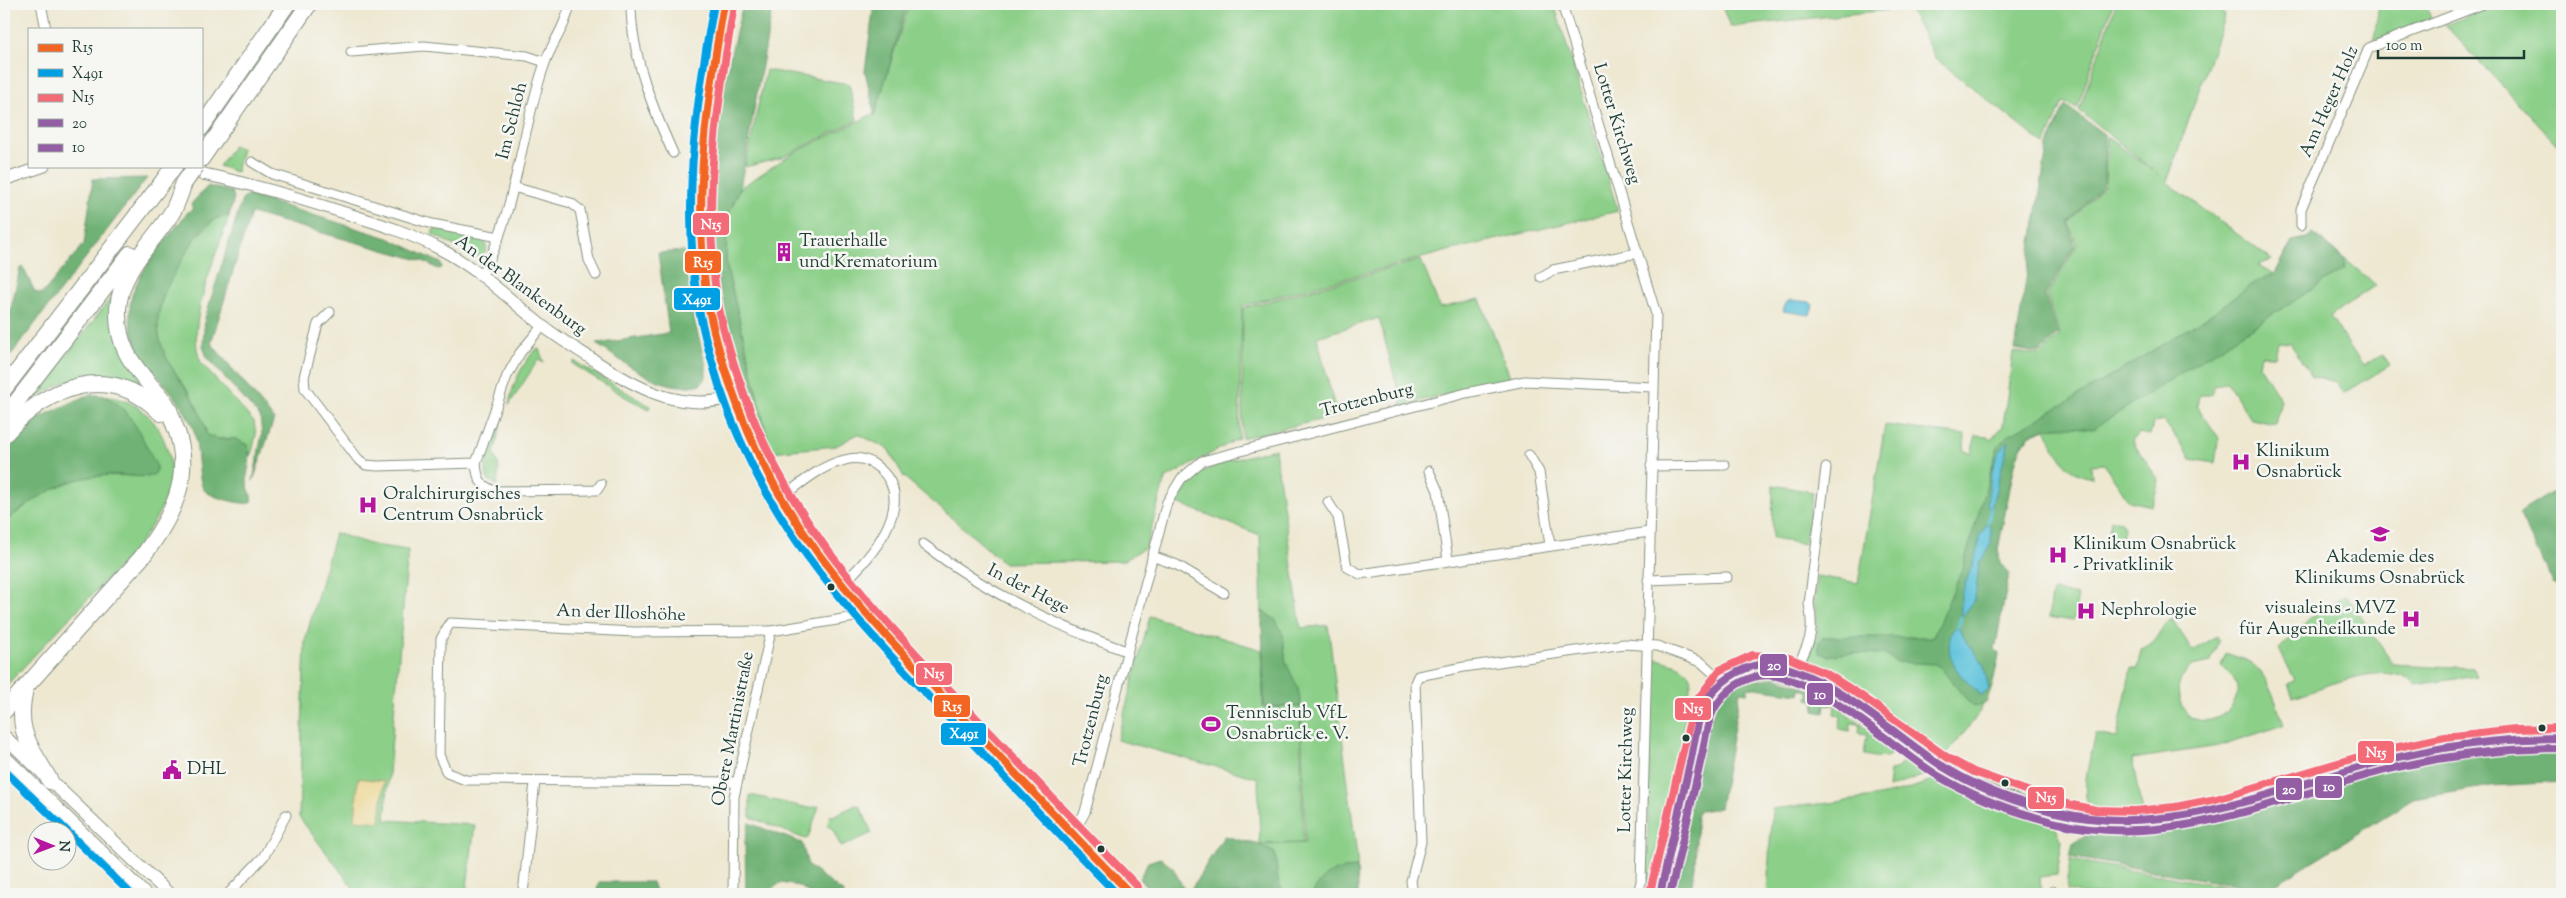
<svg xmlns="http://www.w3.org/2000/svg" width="2566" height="898" viewBox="0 0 2566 898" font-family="'Sorts Mill Goudy',serif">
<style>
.green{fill:#8bcf88;stroke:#55865e}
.forest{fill:#70b274;stroke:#487854}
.sand{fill:#eeda9e;stroke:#868c69}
.water{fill:#5ec3dc;stroke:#3e8088}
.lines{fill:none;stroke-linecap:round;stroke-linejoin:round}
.stream{stroke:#5ec3dc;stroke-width:3}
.minor-casing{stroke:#869282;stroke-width:11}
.tertiary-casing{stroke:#869282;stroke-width:13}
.secondary-casing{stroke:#869282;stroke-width:14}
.motorway-casing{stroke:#869282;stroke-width:18}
.minor{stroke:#fff;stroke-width:9}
.tertiary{stroke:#fff;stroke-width:11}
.secondary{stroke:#fff;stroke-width:12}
.motorway{stroke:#fff;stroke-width:16}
.motorway-bridge-casing{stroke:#869282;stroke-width:18;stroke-linecap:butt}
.motorway-bridge{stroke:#fff;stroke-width:16}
.bus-1-casing{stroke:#f6f6f2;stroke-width:11}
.bus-2-casing{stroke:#f6f6f2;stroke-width:11}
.bus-3-casing{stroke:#f6f6f2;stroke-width:11}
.bus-4-casing{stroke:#f6f6f2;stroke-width:11}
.bus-5-casing{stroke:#f6f6f2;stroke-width:11}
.bus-1{stroke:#f26522;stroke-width:8}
.bus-2{stroke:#009ee3;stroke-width:8}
.bus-3{stroke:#f46b78;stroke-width:8}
.bus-4{stroke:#945ea4;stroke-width:8}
.bus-5{stroke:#945ea4;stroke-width:8}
.bus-dot{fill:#1f3d34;stroke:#f6f6f2;stroke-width:2}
.labels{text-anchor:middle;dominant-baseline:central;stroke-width:5;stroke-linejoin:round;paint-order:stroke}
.street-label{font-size:18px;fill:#1f3d34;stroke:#f6f6f2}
.poi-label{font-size:18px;fill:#1f3d34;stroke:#f6f6f2;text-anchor:start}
.line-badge{stroke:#f6f6f2;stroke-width:2}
.badge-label{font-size:14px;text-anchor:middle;font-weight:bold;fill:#fff}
</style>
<rect width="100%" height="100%" fill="#f6f6f2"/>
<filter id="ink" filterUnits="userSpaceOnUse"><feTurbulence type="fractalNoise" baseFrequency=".02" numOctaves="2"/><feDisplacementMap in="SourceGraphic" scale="10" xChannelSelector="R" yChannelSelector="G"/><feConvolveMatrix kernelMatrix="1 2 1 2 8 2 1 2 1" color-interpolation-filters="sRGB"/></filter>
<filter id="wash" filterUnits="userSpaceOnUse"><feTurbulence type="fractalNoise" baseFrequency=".0096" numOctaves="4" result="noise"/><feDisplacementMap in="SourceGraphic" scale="20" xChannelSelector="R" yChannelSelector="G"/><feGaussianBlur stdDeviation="1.12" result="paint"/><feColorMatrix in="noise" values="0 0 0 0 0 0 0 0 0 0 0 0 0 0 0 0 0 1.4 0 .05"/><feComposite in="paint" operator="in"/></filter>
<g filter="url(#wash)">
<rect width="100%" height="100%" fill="#eee8d1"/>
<g class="green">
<polygon points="909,4 1554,4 1618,211 1452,250 1242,306 1239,438 1165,479 1146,547 1123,561 1004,563 904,477 888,449 858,434 836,446 771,452 726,264 727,218 740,188 792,154 875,113"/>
<polygon points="1721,4 1904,4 1906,8 1730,27"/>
<polygon points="1907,4 2113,4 2077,108 2063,102 2045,145 1935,58"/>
<path d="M2116,4H2212L2225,15L2167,182L2272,260L2258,265L2275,274L2292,241L2307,238L2313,233L2376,285L2330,316L2363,366L2383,354L2390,365L2343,394L2336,382L2311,376L2290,343L2278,342L2275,357L2261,355L2259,365L2281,400L2275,424L2251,419L2227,382L2214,386L2212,394H2201L2197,406L2219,438L2215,463L2191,459L2164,421L2153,423L2150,435L2138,433L2132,441L2159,481L2152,506L2129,501L2104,464L2091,465L2092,478C2064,473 2057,452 2045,429L2029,436L2017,453L1998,549L2000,563L2009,574L1995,649L1999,654C1989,706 1977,719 1943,757H1938L1806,661L1817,637V622L1814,602L1817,576L1858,583L1885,425L1965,435L1964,451L1971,453L1976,435L1988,436L1991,440L2003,426L2013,352L2040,355L2060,334L2047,295L2077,245L2069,223L2105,184L2107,137L2159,175L2079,110Z"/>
<polygon points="2379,4 2425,4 2431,18 2374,40"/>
<polygon points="2501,4 2562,4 2562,150 2445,25"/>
<polygon points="766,70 849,84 857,120 781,158 745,167"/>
<polygon points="233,146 242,149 236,172 219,166"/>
<path d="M223,215L229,216C217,254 184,326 201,363L254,422L256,435L251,456L247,445L236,439H217L207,435L192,397L164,356L156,324L164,291L193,240L216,218Z"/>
<path d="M434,229L481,237C488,245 489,252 479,257L472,255L432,234Z"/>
<polygon points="1421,260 1440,308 1480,299 1511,379 1402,405 1379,318 1317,337 1337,416 1242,438 1243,308"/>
<path d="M114,294L141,386C92,370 76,373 32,400Z"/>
<path d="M539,349L544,363L538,360L509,405C512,385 521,367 534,351Z"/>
<polygon points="574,361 650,406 649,409 627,398 573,364"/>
<path d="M88,395C118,395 143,403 159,430C168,445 174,470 169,488C156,533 118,567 87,600C59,629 31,659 4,688V522C19,511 34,498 50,488C79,472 117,475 149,477L103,396Z"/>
<path d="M502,418L494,454L499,466L497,485L488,480C481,459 494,438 502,418Z"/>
<polygon points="1275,449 1301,628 1328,625 1357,856 1358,894 1260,894 1260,845 1305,843 1301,707 1264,707 1260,535 1175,502 1200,473 1227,461"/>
<polygon points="1773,485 1813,492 1805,544 1772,539"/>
<polygon points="2111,520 2121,522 2124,528 2120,547 2106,545"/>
<polygon points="335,533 373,545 408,550 385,820 475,825 466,894 358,894 299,817 305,641"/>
<polygon points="2053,591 2078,596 2073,621 2048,617"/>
<path d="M2346,595L2393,664L2474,668L2477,676L2415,685C2390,657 2323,688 2293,697L2288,684L2295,680L2279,649L2311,618Z"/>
<polygon points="1150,616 1262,650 1263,708 1300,707 1303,843 1260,844 1258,778 1117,740"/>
<path d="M2172,619L2193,651L2217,636L2219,640L2211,662L2192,666C2183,674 2176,684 2179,697C2190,751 2271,700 2221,666L2225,653C2233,656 2244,658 2251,663C2269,675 2277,706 2284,725L2219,746L2132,759L2142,812C2131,812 2105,815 2095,811C2075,802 2092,752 2096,734L2117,738L2131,668L2137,669L2141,650C2161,642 2157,630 2172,619Z"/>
<path d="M1658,659C1672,664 1689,665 1691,682L1680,752L1646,894H1643L1647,889L1650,661Z"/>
<path d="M1760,671C1813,670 1854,711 1895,740L1896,745C1880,733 1863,721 1846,709C1810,684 1787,667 1742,681L1741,677Z"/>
<path d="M1835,705L1895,749C1888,762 1877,757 1864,755L1867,734L1859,733L1860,724L1851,723L1850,731L1839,729L1841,716L1834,714Z"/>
<polygon points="1907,758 1928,774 1888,788 1890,771 1895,770"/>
<path d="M1943,772L2000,801L2054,817L2056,828L2062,841L2057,875L2040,877L2041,894H1767L1772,809C1816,803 1911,800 1943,772Z"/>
<polygon points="750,795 809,808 819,806 808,838 805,839 750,817"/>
<polygon points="856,805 860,806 872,833 841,847 832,828 828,826 830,816 833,816"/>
<polygon points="2070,860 2264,893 2083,894 2067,890"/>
</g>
<g class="forest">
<path d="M743,4H773L740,188L727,218L726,264L771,452C755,411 738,370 727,327C709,259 709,169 721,100C727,68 735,36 743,4Z"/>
<polygon points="874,4 907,4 875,116 865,71"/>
<polygon points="2065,105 2105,135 2104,183 2068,223 2075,246 2045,295 2058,333 2039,353 2015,349 2047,148"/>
<polygon points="147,178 4,364 4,365 4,341 20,268 23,267 35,292 42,294 84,244 93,179"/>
<path d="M208,186L232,192L234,198L229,216C213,214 196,235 189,248C160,297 142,324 178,377C191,395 202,413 207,435L217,439H236L247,445C253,461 247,465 247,480C247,489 253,493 251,503C242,505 213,498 205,491C197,484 199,443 193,428C173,379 127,364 130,306C132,276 170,235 188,212L193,209L191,204Z"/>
<polygon points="248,195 388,238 441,263 442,268 438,269 423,261 251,213 211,343 274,419 253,481 262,434 260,417 207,358 203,345 205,318 242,200"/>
<path d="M2313,233L2345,260L2344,269L2093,429C2073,427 2047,423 2029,436C2012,449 2003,526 1998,549L2000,563L2009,574L1995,649L1999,654L1993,683L1986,703L1979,706L1971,705L1940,667L1935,664L1897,662L1883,654L1847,653L1828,656L1819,653V641L1823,637H1933L1962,570L1998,446L2007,436C2076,398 2142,358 2208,316C2228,304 2253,279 2275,274L2292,241L2307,238Z"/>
<path d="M684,251L695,323L706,366V377L701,384C663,395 626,363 596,344L669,333L658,253Z"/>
<path d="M88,395C93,395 100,395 104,396C131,406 144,443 157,467L155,474C143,480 128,474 114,475C63,476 43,494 4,522V449L36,419Z"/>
<polygon points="2562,486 2562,587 2553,583 2519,513"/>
<polygon points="1262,611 1276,620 1283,635 1286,663 1298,688 1301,706 1264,707"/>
<path d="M1774,678C1798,682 1815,691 1835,705L1825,704L1824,713L1814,711L1815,701L1808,699L1809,691L1800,689L1799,694L1748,687L1747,693L1740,692L1720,808L1699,811L1697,814L1695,867L1690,894H1667L1693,776H1696C1701,754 1711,692 1736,684C1745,681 1763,679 1774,678Z"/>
<polygon points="2562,744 2562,782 2491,786 2413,799 2266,890 2070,857 2073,843 2084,837 2091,826 2132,829 2170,827 2206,820 2402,764 2484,748"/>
<polygon points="749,823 802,843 808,866 845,894 810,894 799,886 781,883 763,894 746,894 745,841"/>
<polygon points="1224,836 1260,845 1275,853 1278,881 1284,894 1155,894 1139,879 1148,862 1160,858 1173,868 1185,891 1190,891"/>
<path d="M1357,868L1358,894H1312C1326,872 1331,869 1357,868Z"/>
<polygon points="599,882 652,882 656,894 596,894"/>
</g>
<polygon class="sand" points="358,778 384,781 380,822 355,820"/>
<g class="water">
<polygon points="1790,300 1810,302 1813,305 1810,315 1783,311 1786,303"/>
<path d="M2009,441L1991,508L1987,505C1990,482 1991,456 2009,441Z"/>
<polygon points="1988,522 1991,527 1991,546 1979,564 1975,599 1961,617 1961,595 1978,550 1979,537"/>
<path d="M1958,626L1962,635L1983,663L1989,689L1981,695C1960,676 1941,659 1953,629Z"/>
</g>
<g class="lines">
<g class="stream">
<polyline points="1988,522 1991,508"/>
<polyline points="1958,626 1961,617"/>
</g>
</g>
</g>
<g filter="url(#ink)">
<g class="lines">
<g class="minor-casing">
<g id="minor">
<polyline points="41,4 46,29"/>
<path d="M631,4C631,54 652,107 673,153"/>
<polyline points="1562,4 1656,314 1641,882 1639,889 1633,894"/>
<polyline points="351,52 424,46 527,56 545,62"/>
<polyline points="252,162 272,174 432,224 499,237"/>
<polyline points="513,187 571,203 580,210 589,260 596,275"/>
<polyline points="2301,225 2301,209 2369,48 2483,4"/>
<path d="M481,277C517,211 520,133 545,63C552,42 566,27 570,4"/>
<polyline points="1541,277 1553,270 1637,253"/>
<polyline points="330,312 318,324 304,377 305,389 358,459 366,465 378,466 476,463 507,376 520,353 542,326"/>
<polyline points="1529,455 1539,472 1550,545"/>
<path d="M476,463C477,478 480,486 495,491L597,490L601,484"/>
<polyline points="1651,466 1725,465"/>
<polyline points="1429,471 1438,491 1448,560"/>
<path d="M780,499C799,485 821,465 845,460C858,456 870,460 880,469C919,504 868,561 841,585"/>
<polyline points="1328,502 1338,517 1347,567 1360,574 1649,532"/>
<path d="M923,544C985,591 1053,625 1126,651"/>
<polyline points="1152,556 1177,565 1224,593"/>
<polyline points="1648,580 1727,577"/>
<path d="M1796,669C1809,644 1815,633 1809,604L1826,468"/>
<polyline points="737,782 466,780 447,773 439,755 441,639 450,623 635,632 771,631 855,617 864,610"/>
<polyline points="1070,833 1078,825 1085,812 1167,502 1181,479 1202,461 1466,393 1525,381 1653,387"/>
<polyline points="2053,891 2054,894"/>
<polyline points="228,894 264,856 286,815"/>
<polyline points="523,894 535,782"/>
<polyline points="733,894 734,797 771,631"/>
<polyline points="1413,894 1411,881 1421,842 1415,683 1418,676 1464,667 1624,644 1657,646 1701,662 1721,680"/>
<path d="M1660,894L1703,708C1758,597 1881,730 1943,767C1978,787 2017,800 2055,812C2160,844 2278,788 2378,762C2439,746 2500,737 2562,738"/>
</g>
</g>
<g class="tertiary-casing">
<g id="tertiary">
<path d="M724,4C707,97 693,190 705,284C709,316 717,346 727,376C744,431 768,483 800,531C841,593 897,647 947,701C1008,766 1069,831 1131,894"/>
<path d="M188,171C241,181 293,196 345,213C377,223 410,233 440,249C477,268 508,298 540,324C559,339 580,351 600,364C642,391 683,412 734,397"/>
<polyline points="4,180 44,166"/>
</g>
</g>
<g class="secondary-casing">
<g id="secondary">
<polyline points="4,736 169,894"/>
<polyline points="4,756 145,894"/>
</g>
</g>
<g class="motorway-casing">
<g id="motorway">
<polyline points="201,128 287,4"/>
<polyline points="201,159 309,4"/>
<polyline points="4,389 164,180"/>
<polyline points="4,418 130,254"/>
<path d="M4,435C47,386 109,361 161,413"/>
<path d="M25,689C15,732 30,745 50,781"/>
<path d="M4,711L142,557C171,519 194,477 176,429C172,420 171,412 166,404C141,372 116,355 118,309C120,271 151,244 171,214C177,205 180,193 184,183"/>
</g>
</g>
<use href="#minor" class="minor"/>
<use href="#tertiary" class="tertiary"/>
<use href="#secondary" class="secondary"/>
<use href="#motorway" class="motorway"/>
<g class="motorway-bridge-casing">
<g id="motorway-bridge">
<polyline points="164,180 174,166"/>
<polyline points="184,183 196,166"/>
</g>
</g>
<use href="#motorway-bridge" class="motorway-bridge"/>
<g class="bus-1-casing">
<path id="bus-1" d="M724,4C708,97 694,190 705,284C709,317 718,349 729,381C775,521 852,600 951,705C1010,768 1070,832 1131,894"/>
</g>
<g class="bus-2-casing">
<g id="bus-2">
<path d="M714,4C697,97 684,190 695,284C699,319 709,352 719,385C766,527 845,607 944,713C1002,774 1059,835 1117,894"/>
<polyline points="4,770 66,830"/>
<polyline points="68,832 131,894"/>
</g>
</g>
<g class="bus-3-casing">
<g id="bus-3">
<path d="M734,6C718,98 704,190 715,284C719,316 728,348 739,379C784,518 862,596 959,700C1019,763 1078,825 1138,887"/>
<polyline points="1650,892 1694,704 1720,670 1753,655 1789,658 1825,673 1860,695 1948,758 1974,772 2058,802 2096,810 2135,811 2175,807 2216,799 2375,752 2445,737 2515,729 2562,728"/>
</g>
</g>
<g class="bus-4-casing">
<path id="bus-4" d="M1660,894C1670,850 1680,807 1690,763C1694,746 1696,724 1703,708C1712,688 1732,672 1753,666C1805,652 1899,739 1942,766C1976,787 2018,803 2056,812C2168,840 2273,790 2379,762C2439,746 2500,738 2562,738"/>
</g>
<g class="bus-5-casing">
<path id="bus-5" d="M1670,894C1681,849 1691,804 1701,759C1705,745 1706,724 1713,711C1722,695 1736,682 1754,677C1804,662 1897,752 1940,777C1974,797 2014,812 2053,822C2166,851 2274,800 2382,771C2441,756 2501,748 2562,748"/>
</g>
<use href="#bus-1" class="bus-1"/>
<use href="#bus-2" class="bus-2"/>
<use href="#bus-3" class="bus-3"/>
<use href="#bus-4" class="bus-4"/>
<use href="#bus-5" class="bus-5"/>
</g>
</g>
<defs>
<g id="building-bare" transform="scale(1.5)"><path d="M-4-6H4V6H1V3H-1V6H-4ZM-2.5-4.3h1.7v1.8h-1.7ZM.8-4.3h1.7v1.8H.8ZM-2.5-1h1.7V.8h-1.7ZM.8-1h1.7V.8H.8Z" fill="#b5179e" stroke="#f6f6f2" stroke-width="2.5" paint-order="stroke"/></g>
<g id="hospital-bare" transform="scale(1.5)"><path d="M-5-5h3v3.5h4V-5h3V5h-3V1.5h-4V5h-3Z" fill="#b5179e" stroke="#f6f6f2" stroke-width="2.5" paint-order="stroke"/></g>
<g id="school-bare" transform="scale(1.5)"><path d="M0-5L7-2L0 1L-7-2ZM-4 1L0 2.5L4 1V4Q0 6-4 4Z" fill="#b5179e" stroke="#f6f6f2" stroke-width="2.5" paint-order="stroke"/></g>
<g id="stadium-bare" transform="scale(1.5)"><path d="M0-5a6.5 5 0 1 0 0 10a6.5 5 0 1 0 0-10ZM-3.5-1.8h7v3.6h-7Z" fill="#b5179e" stroke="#f6f6f2" stroke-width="2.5" paint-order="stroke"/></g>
<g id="civic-bare" transform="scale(1.5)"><path d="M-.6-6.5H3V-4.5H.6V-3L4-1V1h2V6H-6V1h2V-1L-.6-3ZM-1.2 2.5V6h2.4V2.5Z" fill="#b5179e" stroke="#f6f6f2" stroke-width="2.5" paint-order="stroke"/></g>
</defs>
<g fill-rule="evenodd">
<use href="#building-bare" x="784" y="252"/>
<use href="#hospital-bare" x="2241" y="462"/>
<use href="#hospital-bare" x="368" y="505"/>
<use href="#school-bare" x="2380" y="534"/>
<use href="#hospital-bare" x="2058" y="555"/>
<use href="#hospital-bare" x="2086" y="611"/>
<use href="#hospital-bare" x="2411" y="619"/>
<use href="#stadium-bare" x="1211" y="724"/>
<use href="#civic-bare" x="172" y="770"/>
</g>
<g class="bus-dot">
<circle cx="831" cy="587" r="4.5"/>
<circle cx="2542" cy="728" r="4.5"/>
<circle cx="1686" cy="738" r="4.5"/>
<circle cx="2005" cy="783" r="4.5"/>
<circle cx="1101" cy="849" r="4.5"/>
</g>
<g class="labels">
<g class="street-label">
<text transform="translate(2330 102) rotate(-66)">Am Heger Holz</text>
<text transform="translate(513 121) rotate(-76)">Im Schloh</text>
<text transform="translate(1616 124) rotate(73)">Lotter Kirchweg</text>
<text transform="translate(520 286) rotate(36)">An der Blankenburg</text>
<text transform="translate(1367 401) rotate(-14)">Trotzenburg</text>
<text transform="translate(1028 590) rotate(27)">In der Hege</text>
<text transform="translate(621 614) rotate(2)">An der Illoshöhe</text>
<text transform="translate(1092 721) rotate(-76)">Trotzenburg</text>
<text transform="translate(734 729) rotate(-79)">Obere Martinistraße</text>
<text transform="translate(1627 770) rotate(-89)">Lotter Kirchweg</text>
</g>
<g class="poi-label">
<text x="799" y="242">Trauerhalle<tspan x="799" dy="21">und Krematorium</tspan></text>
<text x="2256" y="452">Klinikum<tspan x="2256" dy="21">Osnabrück</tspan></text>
<text x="383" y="495">Oralchirurgisches<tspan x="383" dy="21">Centrum Osnabrück</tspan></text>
<text x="2073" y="545">Klinikum Osnabrück<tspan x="2073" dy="21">- Privatklinik</tspan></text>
<text x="2380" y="558" text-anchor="middle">Akademie des<tspan x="2380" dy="21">Klinikums Osnabrück</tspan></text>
<text x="2396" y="609" text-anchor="end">visualeins - MVZ<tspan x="2396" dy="21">für Augenheilkunde</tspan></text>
<text x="2101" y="611">Nephrologie</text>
<text x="1226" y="714">Tennisclub VfL<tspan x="1226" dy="21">Osnabrück e. V.</tspan></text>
<text x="187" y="770">DHL</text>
</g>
</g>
<g class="line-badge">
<rect x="692" y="212" width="38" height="24" rx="5" fill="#f46b78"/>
<rect x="684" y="250" width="38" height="24" rx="5" fill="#f26522"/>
<rect x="673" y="287" width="48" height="24" rx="5" fill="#009ee3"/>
<rect x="1759" y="653" width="29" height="24" rx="5" fill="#945ea4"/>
<rect x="915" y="662" width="38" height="24" rx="5" fill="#f46b78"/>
<rect x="1806" y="682" width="28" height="24" rx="5" fill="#945ea4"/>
<rect x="933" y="694" width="38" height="24" rx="5" fill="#f26522"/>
<rect x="1674" y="697" width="38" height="24" rx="5" fill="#f46b78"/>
<rect x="940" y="722" width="47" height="24" rx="5" fill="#009ee3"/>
<rect x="2357" y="740" width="38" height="24" rx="5" fill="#f46b78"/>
<rect x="2314" y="775" width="29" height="24" rx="5" fill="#945ea4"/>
<rect x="2275" y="777" width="28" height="24" rx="5" fill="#945ea4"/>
<rect x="2027" y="786" width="38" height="24" rx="5" fill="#f46b78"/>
</g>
<g class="badge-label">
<text x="711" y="229">N15</text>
<text x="703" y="267">R15</text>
<text x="697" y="304">X491</text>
<text x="1774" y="670">20</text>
<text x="934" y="678">N15</text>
<text x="1820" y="699">10</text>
<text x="952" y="711">R15</text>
<text x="1693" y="713">N15</text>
<text x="964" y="738">X491</text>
<text x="2376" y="757">N15</text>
<text x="2329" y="791">10</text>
<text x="2289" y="794">20</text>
<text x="2046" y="802">N15</text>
</g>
<rect width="2566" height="898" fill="none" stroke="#f6f6f2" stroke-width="20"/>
<rect x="28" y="28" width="175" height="140" fill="#f6f6f2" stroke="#a0aca6"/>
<rect x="38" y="44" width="25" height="8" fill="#f26522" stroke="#a0aca6"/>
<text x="72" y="52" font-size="15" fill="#1f3d34">R15</text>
<rect x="38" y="69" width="25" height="8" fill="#009ee3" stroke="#a0aca6"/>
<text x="72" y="78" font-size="15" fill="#1f3d34">X491</text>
<rect x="38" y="94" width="25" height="8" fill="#f46b78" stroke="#a0aca6"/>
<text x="72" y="102" font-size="15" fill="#1f3d34">N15</text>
<rect x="38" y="119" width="25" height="8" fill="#945ea4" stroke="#a0aca6"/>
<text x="72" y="128" font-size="15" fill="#1f3d34">20</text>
<rect x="38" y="144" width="25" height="8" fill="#945ea4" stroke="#a0aca6"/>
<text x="72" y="152" font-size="15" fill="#1f3d34">10</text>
<g transform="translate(52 846) rotate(91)"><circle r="24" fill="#f6f6f2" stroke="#a0aca6"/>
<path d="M0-4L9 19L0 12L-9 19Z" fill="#b5179e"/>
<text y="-8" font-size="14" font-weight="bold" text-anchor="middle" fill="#1f3d34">N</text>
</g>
<path d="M2378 50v8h146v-8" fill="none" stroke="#1f3d34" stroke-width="2.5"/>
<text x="2386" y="50" font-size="15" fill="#1f3d34" stroke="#f6f6f2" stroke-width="4" paint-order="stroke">100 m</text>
</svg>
